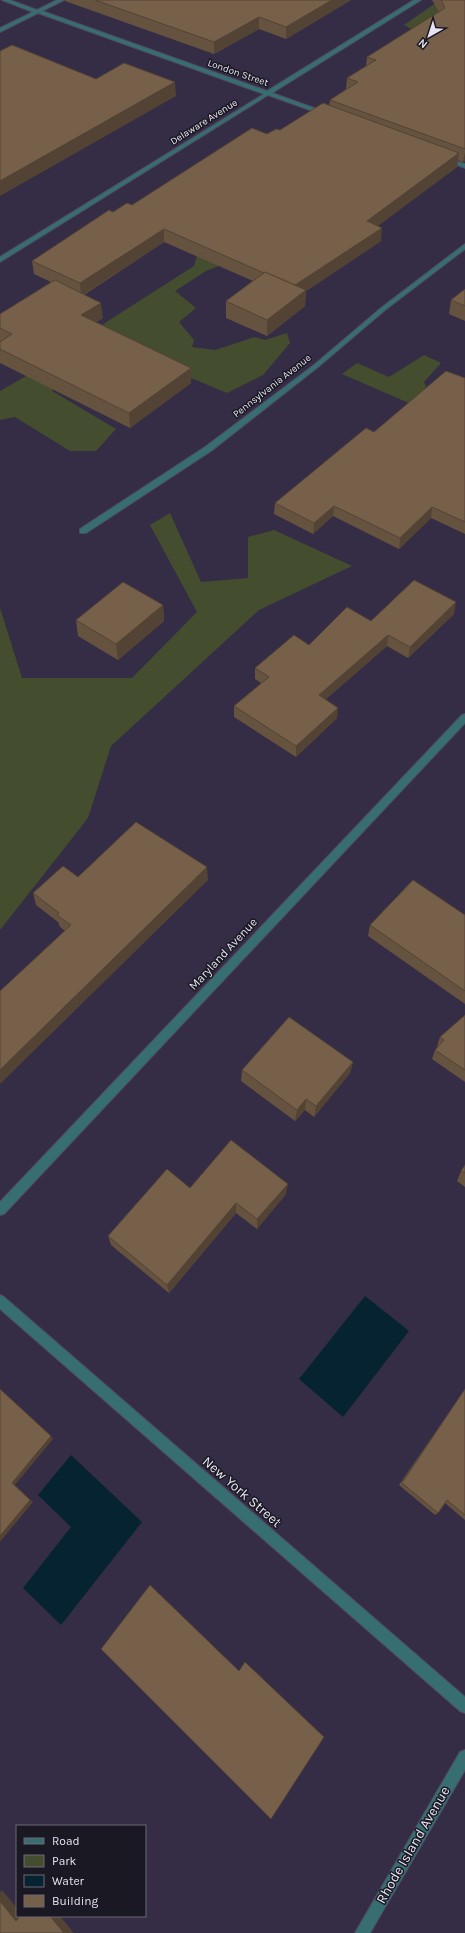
<svg xmlns="http://www.w3.org/2000/svg" width="465" height="1933" viewBox="0 0 465 1933" font-family="Karla,sans-serif">
<style>
.green{fill:#444e2f}
.water{fill:#052330}
.lines{fill:none;stroke-linecap:round;stroke-linejoin:round}
.minor-casing{stroke:#504a61;stroke-width:2}
.minor{fill:#366e72;fill-rule:evenodd}
.wall{fill:#655340}
.shaded-wall{fill:#534334}
.building{fill:#76604a;stroke:#534334}
.labels{text-anchor:middle;dominant-baseline:central;stroke-width:3;stroke-linejoin:round;paint-order:stroke}
.far-street-label{font-size:10px;fill:#e6e3f2;stroke:#1a1822}
.street-label{font-size:12px;fill:#e6e3f2;stroke:#1a1822}
.near-street-label{font-size:14px;fill:#e6e3f2;stroke:#1a1822}
</style>
<rect width="100%" height="100%" fill="#342d45"/>
<g class="green">
<polygon points="440,0 439,44 404,25"/>
<polygon points="269,247 206,271 175,291 196,308 179,322 194,340 192,347 215,350 255,337 265,340 287,333 290,343 263,375 227,393 172,370 114,337 52,391 116,429 96,451 70,451 15,417 0,420 0,391 35,371 108,321 194,266 198,252"/>
<polygon points="424,355 441,363 424,382 428,391 411,404 342,374 357,363 389,377"/>
<polygon points="170,513 201,582 248,578 248,537 274,530 352,566 259,610 111,746 88,818 0,930 0,608 22,678 132,678 197,612 150,525"/>
</g>
<g class="water">
<polygon points="365,1296 409,1331 343,1417 299,1379"/>
<polygon points="71,1455 142,1522 61,1625 23,1588 71,1527 38,1495"/>
</g>
<g class="lines">
<g class="minor-casing">
<g id="minor">
<polygon points="2,0 10,0 37,10 57,0 64,0 42,11 267,91 414,0 421,0 272,93 328,113 328,115 324,115 268,95 0,262 0,257 264,94 38,13 0,32 0,28 33,12"/>
<polygon points="446,157 465,164 465,168 444,160 443,159"/>
<polygon points="465,244 465,249 385,310 318,367 211,451 86,533 80,533 80,529 205,447 314,365 381,308"/>
<polygon points="465,714 465,723 4,1214 0,1215 0,1202 462,715"/>
<polygon points="0,1295 4,1297 465,1697 465,1713 460,1711 0,1309"/>
<polygon points="465,1750 465,1770 370,1933 355,1933 460,1752"/>
</g>
</g>
<use href="#minor" class="minor"/>
</g>
<g class="wall">
<polygon points="65,0 351,0 286,39 259,29 214,54 65,1"/>
<polygon points="432,0 465,0 465,161 463,162 458,160 457,167 377,226 381,241 306,291 305,306 267,336 226,318 226,301 253,281 164,242 84,295 103,318 96,322 191,368 191,383 130,428 0,363 0,314 51,282 34,274 32,261 113,212 132,205 267,134 280,130 329,106 330,100 346,89 347,78 366,66 367,57 439,12"/>
<polygon points="465,289 465,321 449,314 451,300"/>
<polygon points="465,378 465,534 431,518 399,549 333,516 313,534 274,514 275,503 374,432"/>
<polygon points="163,605 164,621 118,660 78,636 76,620"/>
<polygon points="454,614 408,658 387,646 326,699 337,718 296,757 234,717 234,706 261,683 255,679 255,668 309,645 371,621"/>
<polygon points="78,877 208,880 65,931 60,927 58,922 36,905 33,893"/>
<polygon points="465,915 465,1004 368,936 370,925"/>
<polygon points="465,1015 465,1082 432,1059 435,1050 438,1047 437,1046 440,1037"/>
<polygon points="353,1062 350,1073 314,1117 305,1110 295,1121 241,1081 242,1070"/>
<polygon points="465,1165 465,1187 457,1181 461,1171"/>
<polygon points="190,1188 286,1194 257,1229 236,1213 169,1293 111,1245 108,1236"/>
<polygon points="465,1389 465,1520 445,1503 438,1513 435,1515 399,1485"/>
</g>
<g class="shaded-wall">
<polygon points="332,0 351,0 286,39 286,27"/>
<polygon points="259,17 259,29 214,54 214,42"/>
<polygon points="175,82 176,96 0,196 0,181"/>
<polygon points="465,152 465,161 463,162"/>
<polygon points="459,153 457,167 366,235 367,221"/>
<polygon points="382,228 381,241 306,291 305,306 267,336 267,320 294,286"/>
<polygon points="164,229 164,242 81,296 80,283"/>
<polygon points="101,303 103,318 83,330 81,315"/>
<polygon points="191,368 191,383 130,428 129,413"/>
<polygon points="334,506 333,516 313,534 314,523"/>
<polygon points="432,507 431,518 399,549 400,538"/>
<polygon points="456,602 454,614 408,658 410,647"/>
<polygon points="163,605 164,621 118,660 116,644"/>
<polygon points="388,635 387,646 318,706 319,695"/>
<polygon points="338,708 337,718 296,757 296,746"/>
<polygon points="207,867 208,880 0,1084 0,1070"/>
<polygon points="353,1062 350,1073 314,1117 316,1106"/>
<polygon points="306,1099 305,1110 295,1121 297,1110"/>
<polygon points="288,1184 286,1194 257,1229 257,1219"/>
<polygon points="236,1203 236,1213 169,1293 167,1285"/>
<polygon points="51,1436 53,1439 15,1485 33,1502 0,1542 0,1536 12,1483"/>
<polygon points="2,1890 17,1908 17,1916 21,1916 16,1921 0,1901 0,1892"/>
<polygon points="50,1916 60,1916 74,1933 64,1933"/>
</g>
<g class="building">
<polygon points="95,0 332,0 286,27 259,17 214,42"/>
<polygon points="441,0 465,0 465,149 330,100 358,82 347,78 376,60 367,57 445,8"/>
<polygon points="12,45 96,79 124,63 175,82 0,181 0,51"/>
<polygon points="323,103 459,153 367,221 382,228 295,285 265,272 264,273 164,229 80,283 32,261 109,210 113,212 127,203 132,205 252,128 267,134 276,129 280,130"/>
<polygon points="265,272 306,290 267,320 226,301"/>
<polygon points="55,280 101,303 81,315 191,368 129,413 0,349 0,342 12,334 0,328 0,314"/>
<polygon points="465,289 465,306 451,300"/>
<polygon points="446,371 465,378 465,522 432,507 400,538 334,506 314,523 275,503 366,428 374,432"/>
<polygon points="414,580 456,602 410,647 388,635 319,695 338,708 296,746 234,706 269,677 255,668 294,635 309,645 347,607 371,621"/>
<polygon points="123,582 163,605 116,644 76,620"/>
<polygon points="136,822 207,867 0,1070 0,991 71,925 57,915 59,913 33,893 63,866 78,877"/>
<polygon points="413,880 465,915 465,991 370,925"/>
<polygon points="465,1015 465,1070 435,1050 444,1040 440,1037"/>
<polygon points="289,1017 353,1062 316,1106 306,1099 297,1110 242,1070"/>
<polygon points="231,1140 288,1184 257,1219 236,1203 167,1285 108,1236 167,1169 190,1188"/>
<polygon points="465,1165 465,1173 461,1171"/>
<polygon points="0,1389 51,1436 12,1483 30,1500 0,1536"/>
<polygon points="465,1389 465,1515 447,1500 438,1513 402,1483"/>
<polygon points="150,1585 239,1671 245,1662 324,1737 271,1819 101,1649"/>
<polygon points="0,1901 16,1921 20,1916 50,1916 64,1933 0,1933"/>
</g>
<g class="labels">
<g class="far-street-label">
<text transform="translate(238 73) rotate(19)">London Street</text>
<text transform="translate(204 122) rotate(-32)">Delaware Avenue</text>
<text transform="translate(272 386) rotate(-38)">Pennsylvania Avenue</text>
</g>
<g class="street-label">
<text transform="translate(223 954) rotate(-47)">Maryland Avenue</text>
</g>
<g class="near-street-label">
<text transform="translate(242 1492) rotate(41)">New York Street</text>
<text transform="translate(413 1845) rotate(-60)">Rhode Island Avenue</text>
</g>
</g>
<rect x="16" y="1825" width="130" height="92" fill="#1a1822" stroke="#6c6975"/>
<rect x="24" y="1838" width="20" height="6" fill="#366e72" stroke="#6c6975"/>
<text x="52" y="1845" font-size="12" fill="#e6e3f2">Road</text>
<rect x="24" y="1855" width="20" height="12" fill="#444e2f" stroke="#6c6975"/>
<text x="52" y="1865" font-size="12" fill="#e6e3f2">Park</text>
<rect x="24" y="1875" width="20" height="12" fill="#052330" stroke="#6c6975"/>
<text x="52" y="1885" font-size="12" fill="#e6e3f2">Water</text>
<rect x="24" y="1895" width="20" height="12" fill="#76604a" stroke="#6c6975"/>
<text x="52" y="1905" font-size="12" fill="#e6e3f2">Building</text>
<g transform="translate(429 36) rotate(219)" stroke="#1a1822" stroke-width="3" paint-order="stroke">
<path d="M0-3L7 15L0 10L-7 15Z" fill="#e6e3f2"/>
<text y="-6" font-size="11" font-weight="bold" text-anchor="middle" fill="#e6e3f2">N</text>
</g>
</svg>
